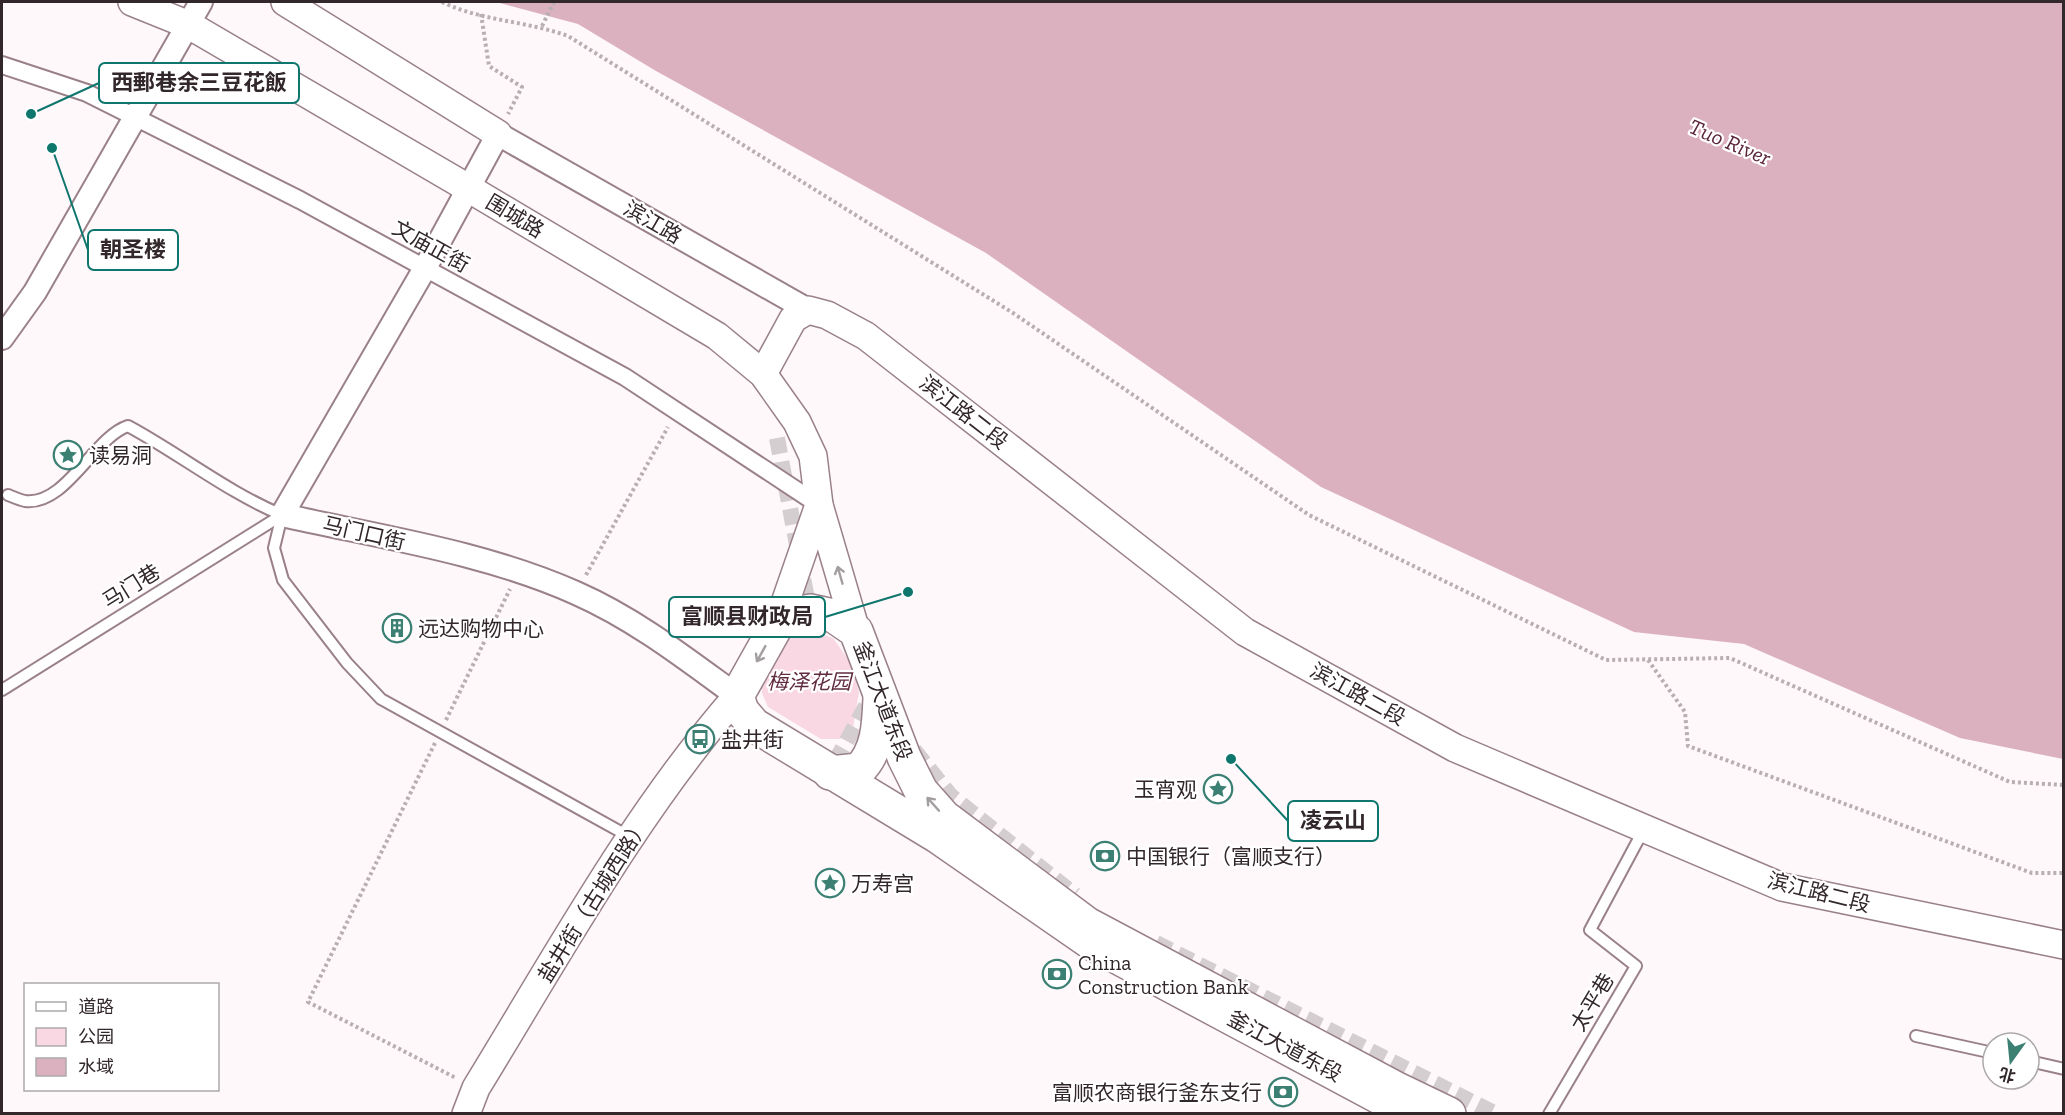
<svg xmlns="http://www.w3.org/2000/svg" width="2065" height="1115" viewBox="0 0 2065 1115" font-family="'Zilla Slab','Noto Sans SC',serif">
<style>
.green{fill:#fad8e3}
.water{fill:#dcb1bf}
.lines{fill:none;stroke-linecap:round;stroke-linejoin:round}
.pedestrian-tunnel{stroke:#d5ced1;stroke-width:16;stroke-dasharray:16 8;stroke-linecap:butt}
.service-casing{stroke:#9a8189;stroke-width:14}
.pedestrian-casing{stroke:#9a8189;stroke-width:20}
.minor-casing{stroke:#9a8189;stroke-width:26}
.tertiary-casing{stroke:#9a8189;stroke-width:30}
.primary-casing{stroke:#9a8189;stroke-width:36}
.path{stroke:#b7afb2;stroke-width:4;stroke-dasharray:3 3;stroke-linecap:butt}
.service{stroke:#fff;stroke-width:10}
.pedestrian{stroke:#fff;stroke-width:16}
.minor{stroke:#fff;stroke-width:22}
.tertiary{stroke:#fff;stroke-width:27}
.primary{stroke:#fff;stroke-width:33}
.oneway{stroke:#a39ea0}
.labels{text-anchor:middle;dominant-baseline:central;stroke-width:4.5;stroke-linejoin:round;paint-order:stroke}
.street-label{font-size:21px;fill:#32272b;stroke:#fff}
.poi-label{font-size:21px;fill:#32272b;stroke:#fff;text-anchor:start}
.park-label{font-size:21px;font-style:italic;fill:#602a3f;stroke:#fff}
.water-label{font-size:22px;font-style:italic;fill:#5a243a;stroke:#fff}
.leader{fill:none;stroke:#0f766e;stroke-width:2}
.callout-dot{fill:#0f766e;stroke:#fff;stroke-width:2}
.callout{fill:#fff;stroke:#0f766e;stroke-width:2}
.callout-label{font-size:22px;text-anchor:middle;font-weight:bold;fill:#32272b}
</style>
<rect width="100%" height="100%" fill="#fef8fa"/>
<polygon class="green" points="815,632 833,638 850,662 859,692 853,728 840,739 821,739 768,707 762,693 762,673 789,635"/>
<polygon class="water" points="496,2 2063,2 2063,759 1960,738 1744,644 1634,632 1321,487 986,253 656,71 578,24"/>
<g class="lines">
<g class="pedestrian-tunnel">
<polyline points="777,438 810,615"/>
<polyline points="914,750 951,796 1075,895"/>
<polyline points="835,762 871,697 870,694"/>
<polyline points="1156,943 1496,1114"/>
</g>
<g class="service-casing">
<g id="service">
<path d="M8,495C13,497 20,500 25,501C66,506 94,437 128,426C180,454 227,492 282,515"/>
<polyline points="282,515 274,548 283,580 347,663 381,699 630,837"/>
<polyline points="2,690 282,515"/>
<polyline points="1916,1036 1993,1053"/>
<polyline points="2029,1061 2064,1069"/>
<polyline points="1549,1114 1636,966 1590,930 1644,829"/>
</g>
</g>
<g class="pedestrian-casing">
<polyline id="pedestrian" points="2,65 87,93 300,200 625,377 819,505"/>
</g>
<g class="minor-casing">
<g id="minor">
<polyline points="2,338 35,292 201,2"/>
<path d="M737,696C685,658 635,619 576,593C484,552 380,537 282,515L425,268L498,134L808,310"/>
</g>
</g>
<g class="tertiary-casing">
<g id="tertiary">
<polyline points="132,2 189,25 468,188 717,336 763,374 797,422 813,456 819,505 856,631"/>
<polyline points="285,2 498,134"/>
<polyline points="763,374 793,319 808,310 827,315 866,336 1245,632 1455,748 1782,887 2064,945"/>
<polyline points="778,623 819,505"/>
<path d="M466,1114L476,1088C557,956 635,813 737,696"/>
</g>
</g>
<g class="primary-casing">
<g id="primary">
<path d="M830,773L859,770C878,751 879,725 880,698"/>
<polyline points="1411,1114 1093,944 937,836 754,725 742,711 737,696 778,623 794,614 811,611 834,616 856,631 904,757 921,791 944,817 1087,924 1395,1088 1449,1114"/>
</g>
</g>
<g class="path">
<path d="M442,2C481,21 527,21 568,36L1013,313L1309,515L1606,660L1730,658L2010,782L2064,785"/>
<polyline points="481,14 489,66 522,87 508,114"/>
<polyline points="542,26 554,2"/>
<polyline points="586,575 668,427"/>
<polyline points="1648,660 1685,712 1688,746 2032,873 2064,873"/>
<polyline points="446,720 510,589"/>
<polyline points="435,743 308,1002 456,1078"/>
</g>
<use href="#service" class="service"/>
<use href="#pedestrian" class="pedestrian"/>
<use href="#minor" class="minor"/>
<use href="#tertiary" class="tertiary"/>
<use href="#primary" class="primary"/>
</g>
<defs><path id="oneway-shaft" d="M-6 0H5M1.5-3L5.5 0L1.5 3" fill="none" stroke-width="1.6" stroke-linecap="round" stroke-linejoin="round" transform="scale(1.5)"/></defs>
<g class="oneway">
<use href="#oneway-shaft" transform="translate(840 575) rotate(-106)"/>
<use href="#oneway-shaft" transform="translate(761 654) rotate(119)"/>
<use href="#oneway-shaft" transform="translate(933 804) rotate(-132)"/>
</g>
<defs>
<g id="sight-ring" transform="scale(1.5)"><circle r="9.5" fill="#fff" stroke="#3c8074" stroke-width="1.5"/><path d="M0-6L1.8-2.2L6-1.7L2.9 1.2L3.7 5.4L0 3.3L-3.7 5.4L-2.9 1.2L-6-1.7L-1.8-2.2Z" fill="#3c8074"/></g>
<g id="building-ring" transform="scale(1.5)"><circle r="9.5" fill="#fff" stroke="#3c8074" stroke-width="1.5"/><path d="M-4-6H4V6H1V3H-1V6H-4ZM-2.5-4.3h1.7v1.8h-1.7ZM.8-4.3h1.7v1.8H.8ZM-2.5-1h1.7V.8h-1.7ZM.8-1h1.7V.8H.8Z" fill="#3c8074"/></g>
<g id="bus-ring" transform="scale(1.5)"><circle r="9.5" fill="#fff" stroke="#3c8074" stroke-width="1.5"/><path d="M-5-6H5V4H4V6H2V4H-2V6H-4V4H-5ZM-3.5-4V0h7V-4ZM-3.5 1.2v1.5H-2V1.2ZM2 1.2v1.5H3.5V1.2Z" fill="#3c8074"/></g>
<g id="bank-ring" transform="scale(1.5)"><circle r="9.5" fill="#fff" stroke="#3c8074" stroke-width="1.5"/><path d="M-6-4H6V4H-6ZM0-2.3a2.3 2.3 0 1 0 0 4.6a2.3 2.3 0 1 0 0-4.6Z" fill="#3c8074"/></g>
</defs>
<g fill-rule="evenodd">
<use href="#sight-ring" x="68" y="455"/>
<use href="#building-ring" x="397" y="628"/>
<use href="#bus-ring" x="700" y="739"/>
<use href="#sight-ring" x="1218" y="789"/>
<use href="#bank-ring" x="1105" y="856"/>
<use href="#sight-ring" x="830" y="883"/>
<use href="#bank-ring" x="1057" y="974"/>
<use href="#bank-ring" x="1283" y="1092"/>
</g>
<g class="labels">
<g class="street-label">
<text transform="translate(515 216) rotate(31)">围城路</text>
<text transform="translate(653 222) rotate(30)">滨江路</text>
<text transform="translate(431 246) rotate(29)">文庙正街</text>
<text transform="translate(964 412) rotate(38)">滨江路二段</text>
<text transform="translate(364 533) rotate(13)">马门口街</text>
<text transform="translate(131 586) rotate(-32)">马门巷</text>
<text transform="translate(1358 694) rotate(29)">滨江路二段</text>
<text transform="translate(883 701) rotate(69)">釜江大道东段</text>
<text transform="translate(1819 892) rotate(14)">滨江路二段</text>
<text transform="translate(593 900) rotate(-58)">盐井街（古城西路）</text>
<text transform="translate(1592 1002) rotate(-59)">太平巷</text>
<text transform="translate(1285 1046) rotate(28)">釜江大道东段</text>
</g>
<g class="poi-label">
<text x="89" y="455">读易洞</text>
<text x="418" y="628">远达购物中心</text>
<text x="721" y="739">盐井街</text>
<text x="1197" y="789" text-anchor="end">玉宵观</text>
<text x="1126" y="856">中国银行（富顺支行）</text>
<text x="851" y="883">万寿宫</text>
<text x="1078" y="962">China<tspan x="1078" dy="24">Construction Bank</tspan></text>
<text x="1262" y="1092" text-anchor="end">富顺农商银行釜东支行</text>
</g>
<g class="park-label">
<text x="809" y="681">梅泽花园</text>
</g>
<g class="water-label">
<text transform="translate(1730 142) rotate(23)">Tuo River</text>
</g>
</g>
<path class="leader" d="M31 114L99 83M52 148L88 250M908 592L825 617M1231 759L1288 821"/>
<g class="callout-dot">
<circle cx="31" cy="114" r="6"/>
<circle cx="52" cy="148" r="6"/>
<circle cx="908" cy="592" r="6"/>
<circle cx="1231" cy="759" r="6"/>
</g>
<g class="callout">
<rect x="99" y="63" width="200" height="40" rx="6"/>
<rect x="88" y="230" width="90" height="40" rx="6"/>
<rect x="669" y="597" width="156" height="40" rx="6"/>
<rect x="1288" y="801" width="90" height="40" rx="6"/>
</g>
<g class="callout-label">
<text x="199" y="90">西郵巷余三豆花飯</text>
<text x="133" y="257">朝圣楼</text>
<text x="747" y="624">富顺县财政局</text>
<text x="1333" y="828">凌云山</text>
</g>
<rect width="2065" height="1115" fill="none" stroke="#32272b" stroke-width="6"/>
<rect x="24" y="983" width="195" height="108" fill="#ffffff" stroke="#ada9aa" stroke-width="1.5"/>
<rect x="36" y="1002" width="30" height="9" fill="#ffffff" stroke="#ada9aa" stroke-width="1.5"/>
<text x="78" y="1013" font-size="18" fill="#32272b">道路</text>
<rect x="36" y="1028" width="30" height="18" fill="#fad8e3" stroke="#ada9aa" stroke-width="1.5"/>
<text x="78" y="1043" font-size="18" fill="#32272b">公园</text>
<rect x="36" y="1058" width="30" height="18" fill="#dcb1bf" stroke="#ada9aa" stroke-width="1.5"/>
<text x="78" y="1073" font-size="18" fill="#32272b">水域</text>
<g transform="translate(2011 1061) rotate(195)"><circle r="28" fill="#ffffff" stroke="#ada9aa" stroke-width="1.5"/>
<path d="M0-4.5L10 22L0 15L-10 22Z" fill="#3c8074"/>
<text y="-9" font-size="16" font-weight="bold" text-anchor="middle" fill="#32272b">北</text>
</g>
</svg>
